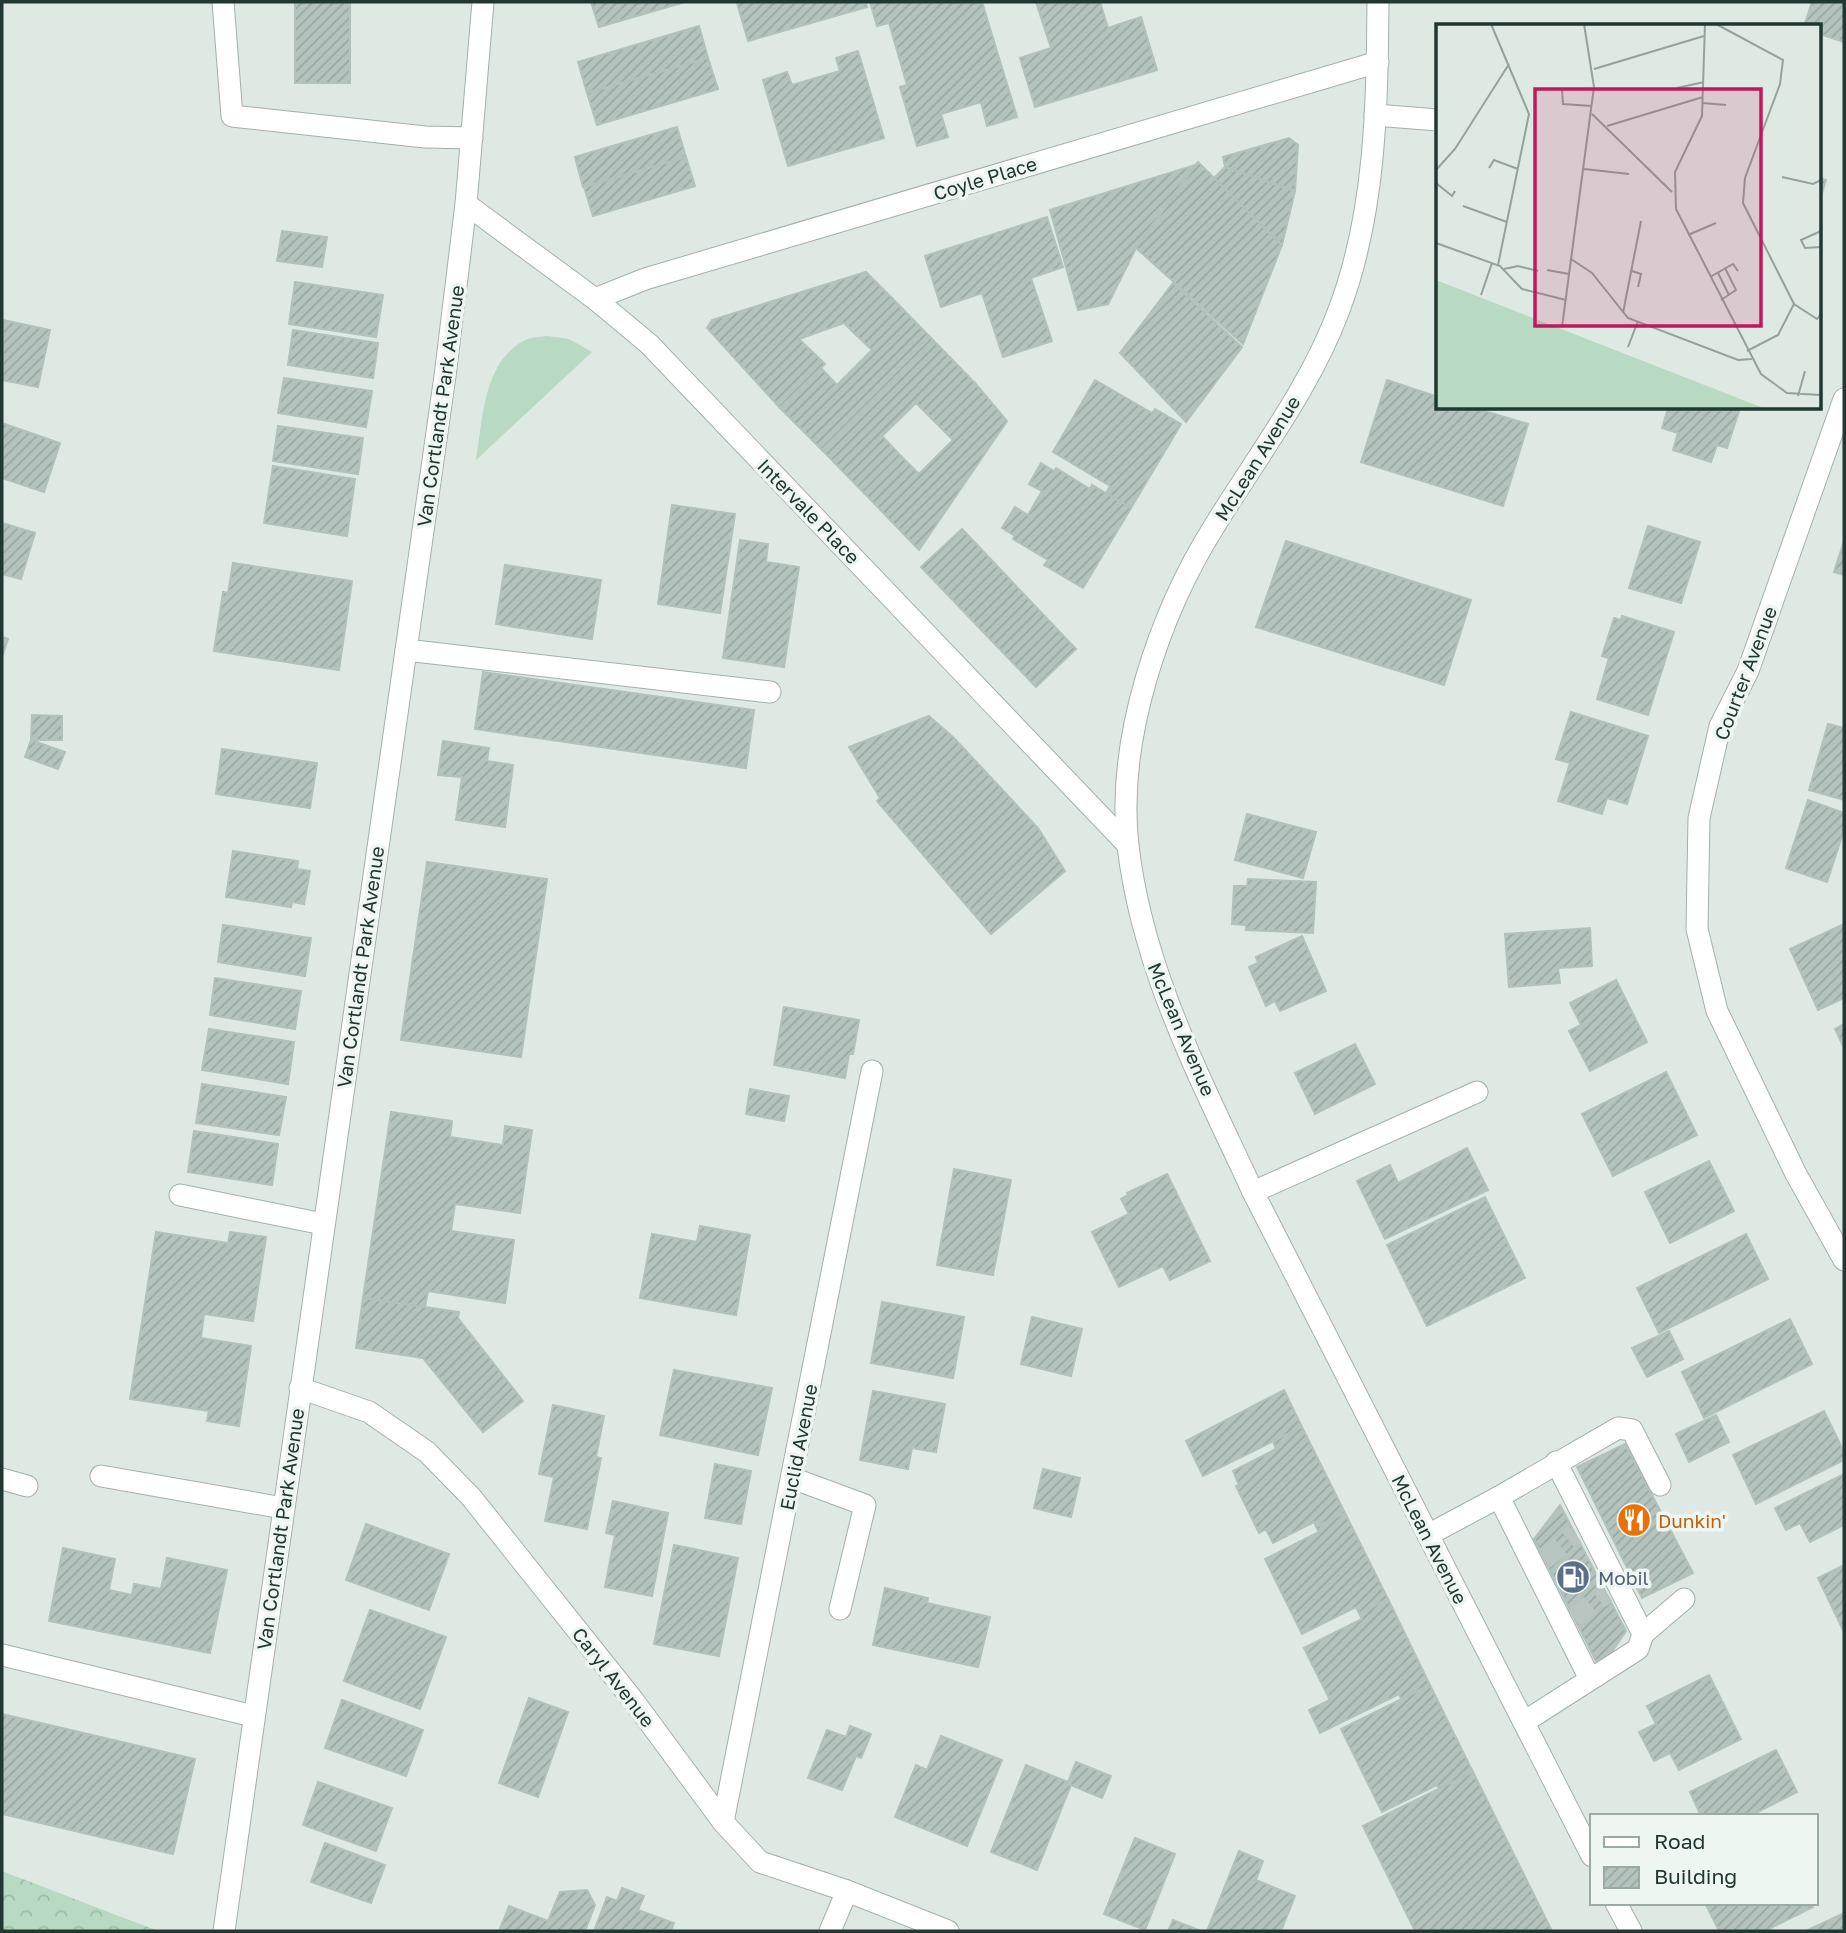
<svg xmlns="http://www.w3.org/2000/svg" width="1846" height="1933" viewBox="0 0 1846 1933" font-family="'Golos Text',sans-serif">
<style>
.grass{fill:#b8d9c2}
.forest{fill:url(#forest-crowns)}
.building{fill:url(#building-hatch);stroke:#b1c2bb;stroke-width:2}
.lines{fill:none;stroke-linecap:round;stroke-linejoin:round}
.minor-tunnel{stroke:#b8c5c0;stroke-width:21;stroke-dasharray:21 10;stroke-linecap:butt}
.minor-casing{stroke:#a2b0ab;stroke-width:23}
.minor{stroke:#fff;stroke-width:21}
.labels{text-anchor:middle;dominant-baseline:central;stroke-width:7;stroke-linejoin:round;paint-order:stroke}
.street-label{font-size:19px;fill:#213732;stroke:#eef6f2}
.food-label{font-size:19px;fill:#c56008;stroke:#eef6f2;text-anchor:start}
.service-label{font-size:19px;fill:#4e5e75;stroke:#eef6f2;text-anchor:start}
.inset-road{fill:none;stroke:#92a29d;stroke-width:2}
.view{fill:#c2185b;fill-opacity:0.15;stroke:#c2185b;stroke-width:3.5}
.inset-edge{fill:none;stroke:#213732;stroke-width:3.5}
</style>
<defs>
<pattern id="forest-crowns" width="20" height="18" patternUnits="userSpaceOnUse" patternTransform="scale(1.75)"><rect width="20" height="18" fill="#b8d9c2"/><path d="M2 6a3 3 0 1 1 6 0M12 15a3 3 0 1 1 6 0" fill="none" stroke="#9ebba7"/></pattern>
<pattern id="building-hatch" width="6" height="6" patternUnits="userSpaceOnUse" patternTransform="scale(1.75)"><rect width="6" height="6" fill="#b4c3bd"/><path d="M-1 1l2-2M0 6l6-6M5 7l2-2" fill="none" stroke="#9aa8a3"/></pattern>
</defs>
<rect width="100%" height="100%" fill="#dee9e4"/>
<path class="grass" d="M547,336L569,339L592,352L476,460C483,419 483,362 525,340C531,337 540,337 547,336Z"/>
<polygon class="forest" points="2,1871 158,1931 2,1931"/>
<g class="building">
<rect x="295" y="2" width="55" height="81"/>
<polygon points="591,2 685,2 599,27"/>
<polygon points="742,2 866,2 867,7 748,41 737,3"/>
<polygon points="870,2 982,2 1017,117 987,126 981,102 941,114 948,137 917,146 900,87 907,85 889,23 877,26"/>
<polygon points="1036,2 1100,2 1108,28 1141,17 1157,70 1035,107 1020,58 1051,48"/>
<polygon points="1812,2 1844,2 1844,42 1820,34 1820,26 1804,26"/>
<polygon points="699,26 708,58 587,93 578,62"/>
<polygon points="858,51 884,138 788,166 763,80 787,72 792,85 840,71 836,58"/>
<polygon points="708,58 718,89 597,125 587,93"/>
<polygon points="677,127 686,157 583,187 575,157"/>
<polygon points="1289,138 1298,145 1295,191 1225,167 1223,157"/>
<polygon points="686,157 695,186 593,216 584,187"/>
<polygon points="1198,162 1282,245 1243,344 1136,248"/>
<polygon points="1195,165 1136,248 1108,304 1078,310 1050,210"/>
<polygon points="1225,167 1295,191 1282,245 1214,178"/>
<polygon points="1820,178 1826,180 1820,200"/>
<polygon points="1047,217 1063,267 1031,278 1052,341 1003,357 982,293 941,307 925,256"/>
<polygon points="282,231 327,237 322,267 277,261"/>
<polygon points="866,272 892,298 855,334 844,323 799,339 825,364 780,408 707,328 712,320"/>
<polygon points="295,282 383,295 376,337 289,324"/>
<polygon points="1173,283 1242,347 1186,422 1120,353"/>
<polygon points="892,298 933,340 822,450 780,408 821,368 837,385 872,350 855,334"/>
<polygon points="3,320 50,330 38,387 2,380"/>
<polygon points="293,330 378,343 373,378 288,365"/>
<polygon points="933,340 975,383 935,422 916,403 882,436 901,456 864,493 822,450"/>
<polygon points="284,378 372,391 366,427 278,413"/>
<polygon points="1095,380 1152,413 1155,409 1181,424 1131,508 1106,493 1110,486 1053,452"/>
<polygon points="1387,380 1438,397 1438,408 1474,408 1528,424 1503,506 1361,462"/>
<polygon points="975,383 1007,421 919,550 864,493 901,456 919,474 953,440 935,422"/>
<polygon points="1668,408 1740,408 1727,448 1717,445 1711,462 1673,450 1678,433 1662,428"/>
<polygon points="2,423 60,443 44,492 2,478"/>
<polygon points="278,426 363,438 358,474 273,461"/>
<polygon points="1041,463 1054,471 1056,468 1090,489 1092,485 1131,508 1083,588 1044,565 1048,560 1013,539 1015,536 1002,528 1015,507 1028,515 1042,491 1029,484"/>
<polygon points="273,466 355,479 347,536 264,523"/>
<polygon points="672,505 735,514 720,613 658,604"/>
<polygon points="2,523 35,533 21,579 2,574"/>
<polygon points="1648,526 1700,542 1681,603 1629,588"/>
<polygon points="962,529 1076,649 1036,687 921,567"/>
<polygon points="740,540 768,544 766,562 799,567 784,667 723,658"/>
<polygon points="1286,541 1471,600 1444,685 1256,627"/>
<polygon points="1844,541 1844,575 1834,572"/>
<polygon points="233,563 352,581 339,670 214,651 223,592 228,593"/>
<polygon points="505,565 601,580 592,639 496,624"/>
<polygon points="1622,616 1674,632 1648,715 1597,699 1609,658 1602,656 1614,618 1621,620"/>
<polygon points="2,637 8,639 2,657"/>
<polygon points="483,672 754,710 746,768 475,729"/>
<polygon points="1571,712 1648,736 1627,804 1607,798 1602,814 1558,801 1570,763 1556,759"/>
<polygon points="32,715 62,716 62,740 31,740"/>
<polygon points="929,716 954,738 1038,828 1065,871 991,934 877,801 880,798 849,747"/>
<polygon points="1828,724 1844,728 1844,800 1809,790"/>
<polygon points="31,740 65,752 58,769 25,757"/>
<polygon points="443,741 489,748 487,761 513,765 505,827 456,820 462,777 438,775"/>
<polygon points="222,749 317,763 310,808 216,794"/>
<polygon points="1808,800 1844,813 1844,830 1827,882 1786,868"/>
<polygon points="1247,814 1316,832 1303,878 1235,860"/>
<polygon points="233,851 298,861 297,869 310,871 304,904 292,902 291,907 226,897"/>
<polygon points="427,862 547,879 521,1057 401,1040"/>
<polygon points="1248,879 1316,882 1313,933 1246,930 1246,925 1232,924 1234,886 1247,886"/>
<polygon points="1844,924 1844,998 1818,1010 1790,949"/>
<polygon points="223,925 311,938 305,976 218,962"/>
<polygon points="1590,928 1592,966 1558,968 1560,983 1509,987 1505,934"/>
<polygon points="1302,936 1326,991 1280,1011 1275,1001 1266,1006 1249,967 1258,963 1256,957"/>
<polygon points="215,978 301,991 295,1029 210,1015"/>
<polygon points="1616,980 1647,1042 1590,1071 1569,1031 1581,1025 1570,1003"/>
<polygon points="784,1007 859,1020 853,1054 849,1054 845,1078 774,1065"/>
<polygon points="1844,1024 1844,1048 1835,1029"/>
<polygon points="209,1029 294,1042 288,1084 202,1070"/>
<polygon points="1355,1044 1375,1084 1315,1114 1295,1073"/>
<polygon points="1666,1072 1697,1135 1613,1176 1582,1114"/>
<polygon points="202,1084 286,1097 279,1135 196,1123"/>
<polygon points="750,1089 789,1096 784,1121 746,1114"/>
<polygon points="391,1112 452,1121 450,1137 503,1145 505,1126 532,1130 520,1213 455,1204 451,1231 514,1240 505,1303 428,1291 425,1307 363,1298"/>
<polygon points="194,1131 278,1144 272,1185 188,1172"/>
<polygon points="1467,1148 1488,1190 1385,1239 1357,1181 1390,1165 1398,1183"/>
<polygon points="1709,1161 1734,1211 1670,1243 1645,1192"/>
<polygon points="954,1169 1011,1180 993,1275 937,1265"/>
<polygon points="1167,1174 1210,1261 1170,1280 1163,1266 1119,1287 1092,1232 1129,1214 1121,1199 1128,1195 1127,1193"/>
<polygon points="1485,1197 1525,1278 1427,1326 1387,1245"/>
<polygon points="700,1226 750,1235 736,1315 640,1298 652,1234 697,1242"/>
<polygon points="156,1232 228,1243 230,1232 266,1237 253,1321 204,1314 201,1338 251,1346 239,1426 207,1421 209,1411 130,1399"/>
<polygon points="1746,1234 1768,1279 1659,1333 1637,1288"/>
<polygon points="363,1298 459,1312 458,1318 523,1401 483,1432 423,1358 356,1348"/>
<polygon points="882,1302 964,1317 953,1378 871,1363"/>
<polygon points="1032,1317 1082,1329 1071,1376 1021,1364"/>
<polygon points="1790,1319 1812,1364 1704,1418 1682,1372"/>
<polygon points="1669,1331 1683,1359 1647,1377 1632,1348"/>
<polygon points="674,1370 772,1388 758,1455 660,1435"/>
<polygon points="1284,1390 1302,1427 1203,1476 1186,1441"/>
<polygon points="873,1391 945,1404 936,1452 912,1448 908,1469 860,1460"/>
<polygon points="553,1405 604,1416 596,1457 601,1458 587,1529 545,1521 554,1477 539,1474"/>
<polygon points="1824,1411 1844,1452 1844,1460 1756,1504 1733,1455"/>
<polygon points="1716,1415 1729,1442 1689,1462 1676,1434"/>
<polygon points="1302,1427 1345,1513 1316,1527 1314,1522 1273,1543 1266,1529 1259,1533 1236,1486 1239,1485 1233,1471 1276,1449 1273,1441"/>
<polygon points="1625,1444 1693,1573 1642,1598 1577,1467"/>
<polygon points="715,1464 751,1471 741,1524 705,1518"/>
<polygon points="1043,1469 1080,1478 1071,1517 1034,1508"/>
<polygon points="1844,1474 1844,1525 1810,1542 1800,1523 1786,1530 1775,1508"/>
<polygon points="613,1501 668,1513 652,1596 605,1587 615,1535 606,1533"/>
<polygon points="1560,1505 1626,1631 1600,1669 1534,1539"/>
<polygon points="1345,1513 1388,1599 1359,1613 1356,1607 1302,1634 1265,1559 1319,1532 1316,1527"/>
<polygon points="366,1524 449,1554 429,1610 346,1580"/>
<polygon points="674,1545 738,1558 719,1656 654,1644"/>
<polygon points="63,1548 115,1559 109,1590 132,1595 134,1584 161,1589 167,1558 227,1570 210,1653 49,1621"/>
<polygon points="1844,1565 1844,1632 1818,1578"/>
<polygon points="885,1588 928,1598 927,1603 990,1617 978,1667 873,1645"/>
<polygon points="1388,1599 1430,1685 1401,1699 1399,1694 1320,1733 1309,1710 1330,1700 1304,1648 1362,1619 1359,1613"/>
<polygon points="370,1610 446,1637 420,1709 344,1681"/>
<polygon points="1709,1675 1741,1739 1679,1770 1670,1753 1654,1761 1639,1732 1656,1724 1647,1706"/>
<polygon points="1430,1685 1473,1772 1439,1789 1437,1785 1382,1812 1341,1729"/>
<polygon points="529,1698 568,1712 538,1797 499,1783"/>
<polygon points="342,1700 423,1730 406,1776 325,1748"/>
<polygon points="2,1714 195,1759 173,1854 2,1814"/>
<polygon points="850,1726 871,1734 861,1758 856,1756 842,1790 808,1778 827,1730 846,1737"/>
<polygon points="941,1736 1002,1760 967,1846 895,1817 916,1765 927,1770"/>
<polygon points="1776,1750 1797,1792 1750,1816 1701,1816 1690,1792"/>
<polygon points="1076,1762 1111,1776 1102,1798 1071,1785 1037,1870 991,1852 1026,1765 1068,1782"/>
<polygon points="1473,1772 1552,1931 1415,1931 1363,1826"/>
<polygon points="318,1782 392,1808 376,1851 303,1825"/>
<polygon points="1135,1838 1175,1854 1145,1930 1104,1914"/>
<polygon points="325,1843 385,1865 371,1903 311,1882"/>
<polygon points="1239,1851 1263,1861 1256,1880 1295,1896 1281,1931 1207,1931"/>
<polygon points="622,1888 644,1896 638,1910 674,1923 671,1931 594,1931 607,1897 617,1901"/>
<polygon points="587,1890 595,1905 585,1931 499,1931 509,1906 548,1921 560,1892"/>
<polygon points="1705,1903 1811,1903 1813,1907 1765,1931 1719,1931"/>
<polygon points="1844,1913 1844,1931 1806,1931"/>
<polygon points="1173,1920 1201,1931 1168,1931"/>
</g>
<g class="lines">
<g class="minor-tunnel">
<polyline points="1544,1559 1575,1534"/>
<polyline points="1574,1618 1606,1593"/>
</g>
<g class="minor-casing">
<g id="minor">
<polyline points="223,2 232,116 425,137 472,138"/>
<path d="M1378,2C1377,106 1376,212 1339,310C1310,388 1258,455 1215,525C1159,614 1116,740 1128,846C1143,972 1201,1079 1253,1192L1592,1856"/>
<polyline points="1375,115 1438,120"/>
<polyline points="466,204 595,299 649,344 1128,845"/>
<polyline points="595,299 645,279 1378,62"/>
<polyline points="1844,399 1748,671 1720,726 1699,818 1697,929 1717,1011 1796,1174 1844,1260"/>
<polyline points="406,650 770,692"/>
<polyline points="1253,1192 1477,1092"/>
<polyline points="180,1195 323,1224"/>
<polyline points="300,1388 369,1412 427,1452 471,1497 633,1700 723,1822 760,1862 847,1891 948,1931"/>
<polyline points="101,1476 283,1508"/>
<polyline points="792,1478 865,1505 840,1609"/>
<polyline points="2,1479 27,1486"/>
<polyline points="1499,1497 1590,1679"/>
<polyline points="1428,1535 1499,1497 1618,1428 1632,1430 1660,1485"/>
<polyline points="1643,1634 1684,1599"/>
<polyline points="2,1655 253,1716"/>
<polyline points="1524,1722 1638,1649 1643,1634 1556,1462"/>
<polyline points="723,1822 872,1071"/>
<polyline points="1616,1903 1631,1931"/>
<polyline points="224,1931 445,376 466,204 483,2"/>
<polyline points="830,1931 847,1891"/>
</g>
</g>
<use href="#minor" class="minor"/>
</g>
<defs>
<g id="restaurant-disc" transform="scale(1.75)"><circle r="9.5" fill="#e8710a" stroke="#eef6f2"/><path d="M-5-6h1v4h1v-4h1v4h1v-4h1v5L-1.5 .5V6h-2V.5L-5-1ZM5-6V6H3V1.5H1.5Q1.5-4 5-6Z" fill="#fff"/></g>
<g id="fuel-disc" transform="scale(1.75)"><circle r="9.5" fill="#5c6f8a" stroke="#eef6f2"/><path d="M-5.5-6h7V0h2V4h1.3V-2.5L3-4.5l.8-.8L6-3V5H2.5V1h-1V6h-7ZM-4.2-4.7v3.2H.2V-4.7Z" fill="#fff"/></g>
</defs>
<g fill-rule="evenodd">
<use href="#restaurant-disc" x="1634" y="1520"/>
<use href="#fuel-disc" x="1573" y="1577"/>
</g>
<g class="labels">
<g class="street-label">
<text transform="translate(985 178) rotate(-17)">Coyle Place</text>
<text transform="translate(440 406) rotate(-82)">Van Cortlandt Park Avenue</text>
<text transform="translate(1257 458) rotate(-58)">McLean Avenue</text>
<text transform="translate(809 511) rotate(46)">Intervale Place</text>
<text transform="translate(1745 673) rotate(-69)">Courter Avenue</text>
<text transform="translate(360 967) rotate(-82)">Van Cortlandt Park Avenue</text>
<text transform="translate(1182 1029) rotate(67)">McLean Avenue</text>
<text transform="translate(798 1447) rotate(-79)">Euclid Avenue</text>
<text transform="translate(280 1529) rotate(-82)">Van Cortlandt Park Avenue</text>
<text transform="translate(1430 1539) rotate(63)">McLean Avenue</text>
<text transform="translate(614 1677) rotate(52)">Caryl Avenue</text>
</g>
<g class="food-label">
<text x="1658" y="1520">Dunkin'</text>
</g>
<g class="service-label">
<text x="1598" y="1577">Mobil</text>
</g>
</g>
<g transform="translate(1436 24)">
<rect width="385" height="385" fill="#dee9e4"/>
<path d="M0,256L330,385H0Z" fill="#b8d9c2"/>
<path class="inset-road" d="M55,0L93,90L62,241M269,0L266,92L239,148L240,185L325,350L351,369L385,371M280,0L347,36L344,60L309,154L307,179L358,280L381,295L385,290M158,45L268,12M241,64L268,58M126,65L127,80L156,82M267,79L290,81M156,90L236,168M171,102L267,73M53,144L58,136L82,145M148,145L193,150M0,146L19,125L73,40M346,153L377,160L385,156M0,159L16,172L19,167M27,182L71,198M385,207L365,216L369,224L385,223M252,211L280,199M0,219L64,242L86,265L130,276M135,235L156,249L192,294L302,336L316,335M68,245L82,242L102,247M111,246L133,250M196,247L205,250L202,263M282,249L293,271M274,253L297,240L302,247M45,271L56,239M285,276L300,266L289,244M187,289L205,197M126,303L158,63L148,0M192,323L202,297M311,327L342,311L358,280M362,372L369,347"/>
<path class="view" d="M99,65H325V302H99Z"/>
<rect width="385" height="385" class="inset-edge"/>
</g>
<rect width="1846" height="1933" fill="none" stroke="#213732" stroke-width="7"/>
<rect x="1590" y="1814" width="228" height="91" fill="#eef6f2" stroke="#9caaa5" stroke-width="2"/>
<rect x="1604" y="1837" width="35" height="10" fill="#ffffff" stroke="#9caaa5" stroke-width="2"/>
<text x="1654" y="1849" font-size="21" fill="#213732">Road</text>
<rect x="1604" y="1867" width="35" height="21" fill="url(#building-hatch)" stroke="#9caaa5" stroke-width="2"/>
<text x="1654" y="1884" font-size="21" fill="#213732">Building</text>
</svg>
